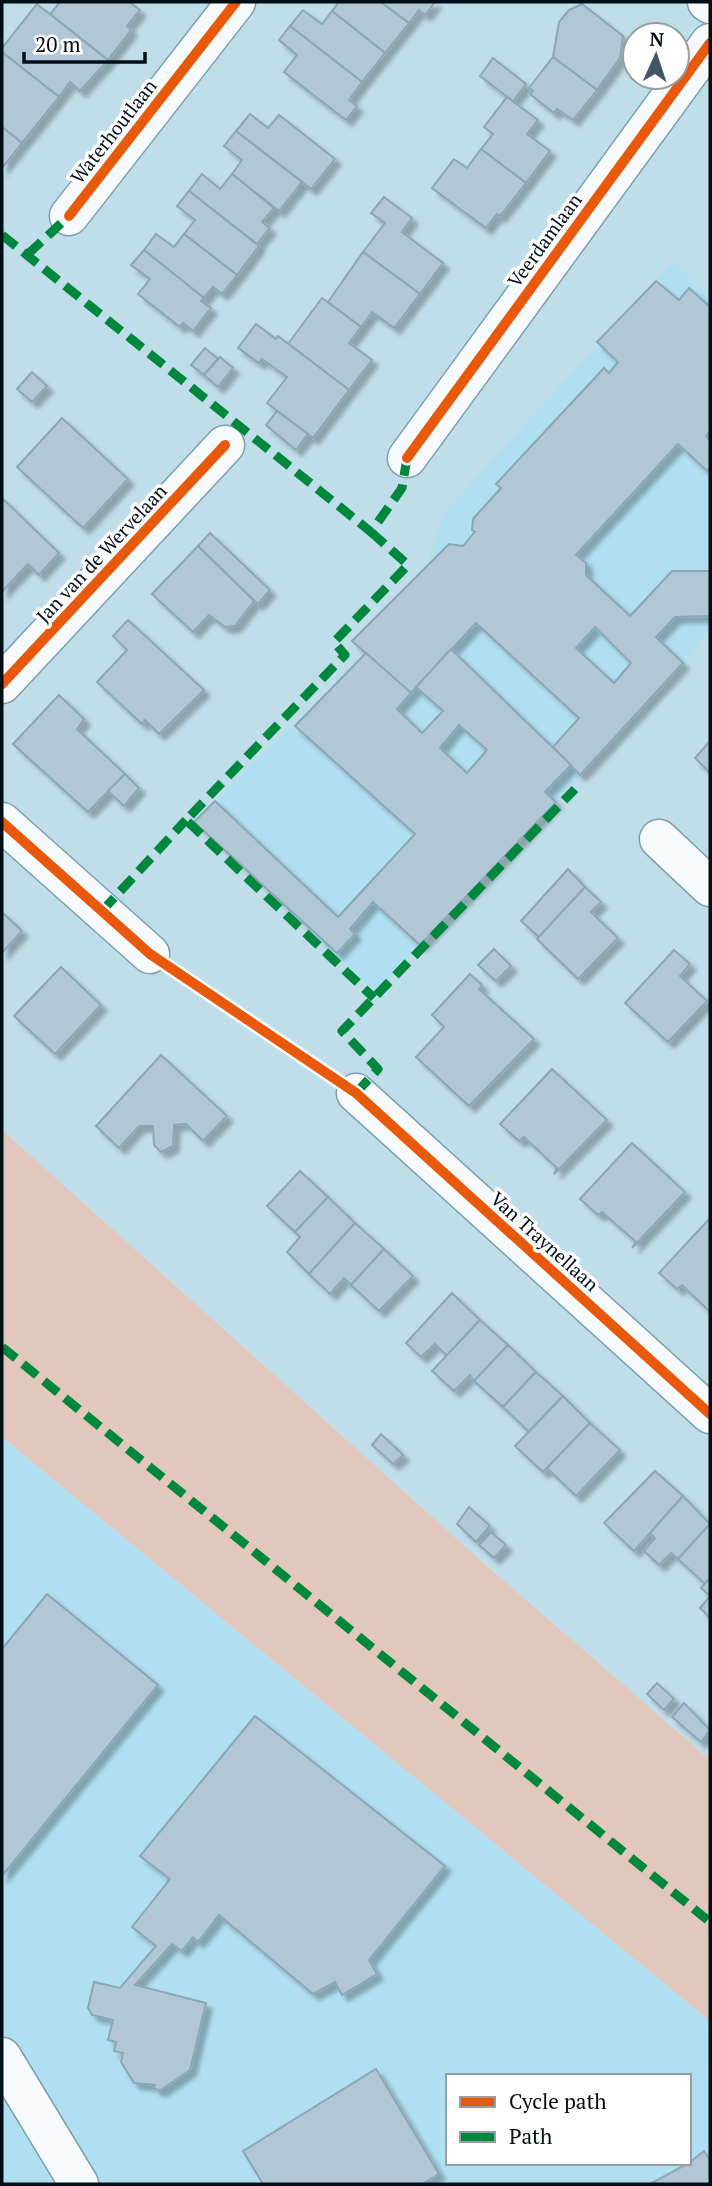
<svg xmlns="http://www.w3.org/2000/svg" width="712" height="2186" viewBox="0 0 712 2186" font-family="'PT Serif',serif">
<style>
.built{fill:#b0dff1;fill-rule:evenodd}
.green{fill:#e2c7bc}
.building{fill:#b1c7d5;stroke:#8ba6b5;stroke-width:2;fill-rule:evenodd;filter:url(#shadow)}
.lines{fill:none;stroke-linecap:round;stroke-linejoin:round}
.street-casing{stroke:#7ca0ac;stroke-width:41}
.street{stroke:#f6fafc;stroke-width:38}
.quiet{stroke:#00873e;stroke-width:9;stroke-dasharray:18 9;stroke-linecap:butt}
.cycleway-casing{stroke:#fdfdfd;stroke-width:15}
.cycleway{stroke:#e8590c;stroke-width:10}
.labels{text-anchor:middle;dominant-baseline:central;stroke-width:7;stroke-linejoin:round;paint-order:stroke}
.street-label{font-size:19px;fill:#000e16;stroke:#fdfdfd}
</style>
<defs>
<filter id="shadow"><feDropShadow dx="6" dy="6" stdDeviation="2" flood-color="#0004"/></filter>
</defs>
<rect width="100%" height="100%" fill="#c0deea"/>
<g class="built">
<polygon points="673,262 710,298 710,628 683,663 556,802 376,992 194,822 365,653 352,641 427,564 445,512"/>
<path d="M2,1438L710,2021V2184H2ZM448,2076H689V2163H448Z"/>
</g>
<polygon class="green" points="2,1130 482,1562 710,1760 710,2021 2,1437"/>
<g class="building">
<polygon points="60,2 129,2 140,10 127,26 131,30 108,60 50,14"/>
<polygon points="339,2 381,2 409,23 385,53 332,11"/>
<polygon points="381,2 435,2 425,15 419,10 409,23"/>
<polygon points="37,4 108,60 80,91 70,82 59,97 2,52 2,48"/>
<polygon points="582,4 623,36 620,58 597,90 553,57 559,22 569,10"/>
<polygon points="303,10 322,24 332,11 385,53 362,82 290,26"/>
<polygon points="290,26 362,82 349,100 357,106 346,120 284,72 297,55 279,40"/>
<polygon points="2,52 59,97 22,143 2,127"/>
<polygon points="553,57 597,90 573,120 557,109 554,113 530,94 533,91 529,88"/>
<polygon points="493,58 526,84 513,101 480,76"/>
<polygon points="507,97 538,120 527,134 550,151 526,183 481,149 493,134 484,127"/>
<polygon points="250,114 268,128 279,115 335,159 311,189 236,131"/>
<polygon points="2,127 22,143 2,168"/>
<polygon points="236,131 302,182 279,211 232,174 242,160 224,146"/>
<polygon points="481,149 526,183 500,216 497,214 486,228 432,188 454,159 467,168"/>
<polygon points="202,174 220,189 232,174 274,208 262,222 270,228 257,244 189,191"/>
<polygon points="189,191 259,246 237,275 184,234 195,220 177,206"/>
<polygon points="384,197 412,218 402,232 443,263 420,294 363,252 385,223 371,213"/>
<polygon points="156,234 174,247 184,234 237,275 222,294 213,287 204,298 144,250"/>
<polygon points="144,250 204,298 201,301 211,308 193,331 183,323 180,327 138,294 150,279 131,265"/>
<polygon points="363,252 420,294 394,328 372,312 361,327 328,302"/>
<path d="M656,281L679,300L689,288L710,307V431L706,436L710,441V467L707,471L678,444L576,555L586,563V575L630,616L672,571H710V616L675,617L656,637L683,663L580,775L553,747L579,718L476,623L411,693L352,641L449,544L463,546L475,532L472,530L473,519L501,488L496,484L604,368L609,373L618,362L597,342ZM595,627L631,663L614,683L576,648Z"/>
<polygon points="322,298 361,327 349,343 372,360 349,390 288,344"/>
<polygon points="256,324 276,339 278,336 349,390 313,438 267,403 287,377 262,359 259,363 238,348"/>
<polygon points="205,348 218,359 204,375 191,365"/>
<polygon points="220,357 233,368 218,387 204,375"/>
<polygon points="32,372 47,386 32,402 17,389"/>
<polygon points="277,411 308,434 296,450 266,425"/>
<polygon points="62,418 128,479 83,528 17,467"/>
<polygon points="2,498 59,553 39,575 28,564 2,592"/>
<polygon points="210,533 270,590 258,604 198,546"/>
<polygon points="198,546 254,601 235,626 225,627 209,615 193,632 152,594"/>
<polygon points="128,620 204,690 159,734 145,720 142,724 97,682 127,650 113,636"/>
<path d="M451,649L571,765L545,792L556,802L420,945L373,902L350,929L355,934L337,953L194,822L215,801L338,917L415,834L295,726L366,653L411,693L397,709L422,733L443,711L416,687ZM459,725L487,750L467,773L440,748Z"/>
<polygon points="59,695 84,719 77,729 125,774 88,812 13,744"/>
<polygon points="710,741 710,773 695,758"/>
<polygon points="125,774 139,788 124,806 108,791"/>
<polygon points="568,869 585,887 539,937 521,921"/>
<polygon points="585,887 601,902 591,912 618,938 578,979 537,939"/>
<polygon points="2,912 22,931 2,953"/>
<polygon points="494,949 511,966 496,981 478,965"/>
<polygon points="674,950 690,964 680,976 707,1001 668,1042 625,1003"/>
<polygon points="61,967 101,1005 55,1054 14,1016"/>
<polygon points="470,974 482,985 479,989 534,1039 469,1106 416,1057 444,1027 432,1015"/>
<polygon points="161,1055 227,1116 203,1141 186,1124 174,1125 173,1146 161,1152 154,1145 153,1126 139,1126 119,1148 96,1126"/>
<polygon points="552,1069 607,1120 554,1174 557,1168 524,1137 519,1141 500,1124"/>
<polygon points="632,1143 685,1192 632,1248 636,1242 602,1212 598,1215 580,1199"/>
<polygon points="300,1171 328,1197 295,1232 267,1206"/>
<polygon points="328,1197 355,1223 309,1274 287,1252 300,1237 295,1232"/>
<polygon points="710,1218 710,1312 682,1285 677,1289 659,1273"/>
<polygon points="355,1223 384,1249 351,1285 344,1278 330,1294 309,1274"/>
<polygon points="384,1249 413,1276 379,1311 351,1285"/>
<polygon points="452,1293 480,1320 447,1356 435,1344 421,1357 406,1343"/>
<polygon points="480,1320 508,1345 474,1381 470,1375 454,1391 432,1371"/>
<polygon points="508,1345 536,1372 503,1407 474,1381"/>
<polygon points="536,1372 563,1396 529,1432 503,1407"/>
<polygon points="563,1396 590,1423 543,1472 515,1446"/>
<polygon points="590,1423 620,1450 576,1496 547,1468"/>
<polygon points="381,1434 403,1455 393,1464 372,1445"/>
<polygon points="655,1471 683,1496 634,1551 604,1523"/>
<polygon points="683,1496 710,1524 678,1559 671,1553 659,1565 644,1551 655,1538 650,1533"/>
<polygon points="469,1507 490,1526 476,1542 457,1524"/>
<polygon points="710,1524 710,1578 705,1584 678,1559"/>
<polygon points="491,1532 506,1545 494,1558 479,1545"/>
<polygon points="710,1578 710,1596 701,1588"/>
<polygon points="47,1594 158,1685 2,1876 2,1649"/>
<polygon points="710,1596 710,1618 700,1608"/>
<polygon points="657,1683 674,1699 664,1710 647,1694"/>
<polygon points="684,1703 710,1730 701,1742 672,1717"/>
<polygon points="255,1716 445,1866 369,1960 377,1974 342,1995 335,1982 313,1994 219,1915 198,1942 193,1937 182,1951 172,1944 135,1985 206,2003 190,2070 161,2090 154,2089 155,2085 134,2083 121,2062 123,2053 114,2051 116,2042 108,2040 113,2020 92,2015 88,2008 94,1982 120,1988 156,1946 132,1927 170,1879 140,1856"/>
<polygon points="376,2069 439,2174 422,2184 263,2184 243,2151"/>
<polygon points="704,2151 710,2160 710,2184 650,2184 689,2163"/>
</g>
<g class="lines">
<g class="street-casing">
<g id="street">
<polyline points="707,2 710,4"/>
<polyline points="69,216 236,2"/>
<polyline points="407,458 710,43"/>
<polyline points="2,684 225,445"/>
<polyline points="2,822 150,954"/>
<polyline points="659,839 710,887"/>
<polyline points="356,1093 710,1414"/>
<polyline points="2,2057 79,2184"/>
</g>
</g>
<use href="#street" class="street"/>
<g class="quiet">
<polyline points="2,235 371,532 402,488 407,458"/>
<polyline points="28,254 69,216"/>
<polyline points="371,532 408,565 334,642 345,655 186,820 374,998"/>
<polyline points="102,911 186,820"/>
<polyline points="356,1093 378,1069 342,1031 575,789"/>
<polyline points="2,1347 710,1922"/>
</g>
<g class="cycleway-casing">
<g id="cycleway">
<polyline points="69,216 236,2"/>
<polyline points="407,458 710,43"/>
<polyline points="2,684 225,445"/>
<polyline points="2,822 150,954 356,1093 710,1414"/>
</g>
</g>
<use href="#cycleway" class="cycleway"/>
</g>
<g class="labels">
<g class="street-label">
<text transform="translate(113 131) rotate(-52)">Waterhoutlaan</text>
<text transform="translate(544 240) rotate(-54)">Veerdamlaan</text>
<text transform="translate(101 553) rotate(-47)">Jan van de Wervelaan</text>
<text transform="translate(545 1241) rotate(42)">Van Traynellaan</text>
</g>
</g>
<rect width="712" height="2186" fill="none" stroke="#000e16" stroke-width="7"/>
<rect x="446" y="2074" width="245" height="91" fill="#fdfdfd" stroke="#989da1" stroke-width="2"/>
<rect x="460" y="2097" width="35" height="10" fill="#e8590c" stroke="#989da1" stroke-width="2"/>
<text x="509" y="2109" font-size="21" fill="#000e16">Cycle path</text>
<rect x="460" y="2132" width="35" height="10" fill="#00873e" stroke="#989da1" stroke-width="2"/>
<text x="509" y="2144" font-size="21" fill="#000e16">Path</text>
<g transform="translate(656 56) rotate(3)"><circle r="33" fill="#fdfdfd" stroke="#989da1" stroke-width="2"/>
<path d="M0-5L12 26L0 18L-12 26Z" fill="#435760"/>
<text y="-10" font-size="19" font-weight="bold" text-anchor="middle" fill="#000e16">N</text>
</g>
<path d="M24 52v10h121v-10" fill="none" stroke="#000e16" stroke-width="3.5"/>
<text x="35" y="52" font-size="21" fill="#000e16" stroke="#fdfdfd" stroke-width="5" paint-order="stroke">20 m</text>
</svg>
